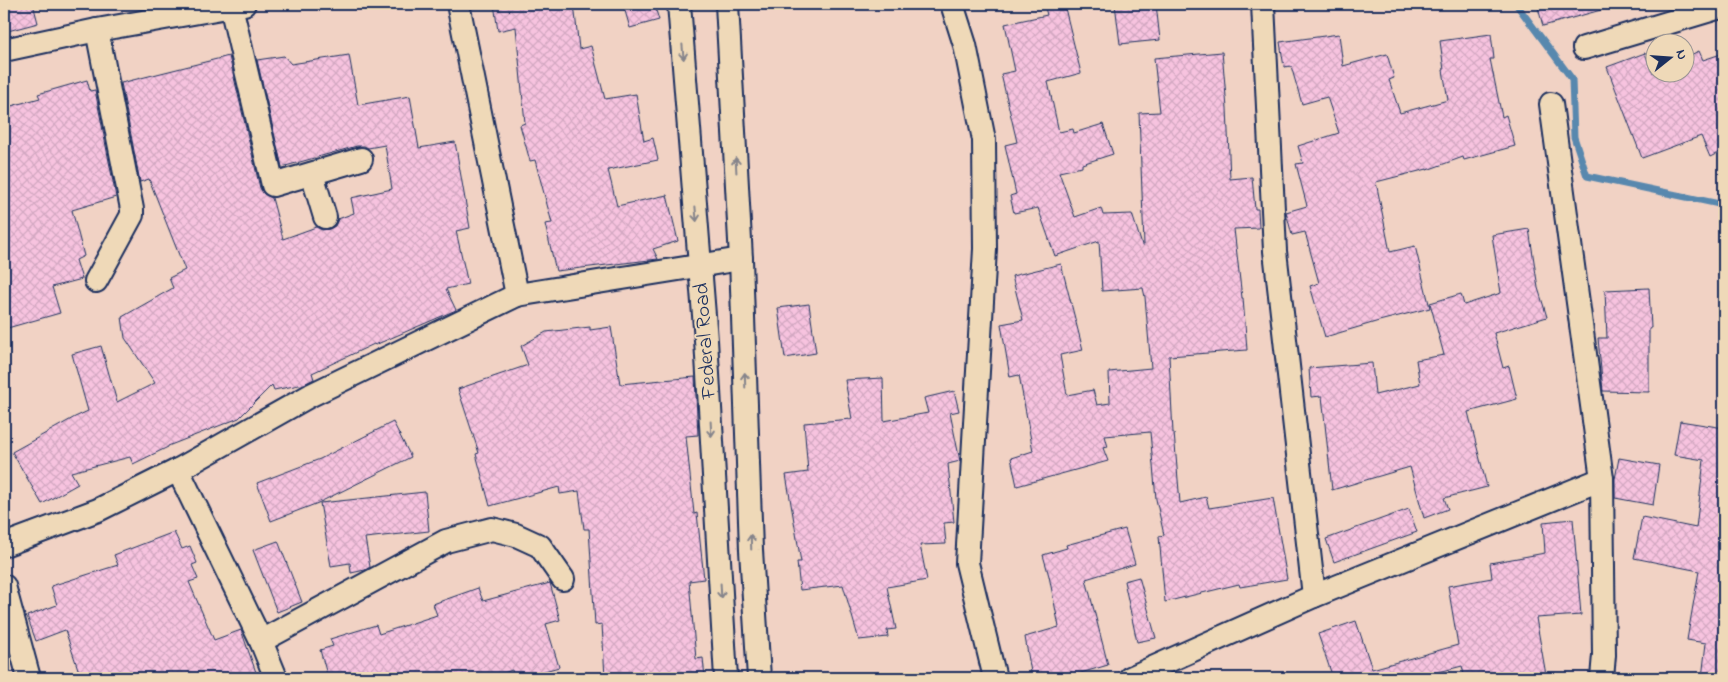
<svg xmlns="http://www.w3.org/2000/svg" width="1728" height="682" viewBox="0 0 1728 682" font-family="'Indie Flower',sans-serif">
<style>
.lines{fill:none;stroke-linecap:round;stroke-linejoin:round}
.stream{stroke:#5988ae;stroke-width:7}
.building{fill:url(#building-cross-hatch);stroke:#1b2f5e}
.minor-casing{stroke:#1b2f5e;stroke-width:26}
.minor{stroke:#efd9b8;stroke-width:22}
.oneway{stroke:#85848b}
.labels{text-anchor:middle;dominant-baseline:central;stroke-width:4;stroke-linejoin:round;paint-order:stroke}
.street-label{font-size:21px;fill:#1b2f5e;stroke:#efd9b8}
</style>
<defs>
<pattern id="building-cross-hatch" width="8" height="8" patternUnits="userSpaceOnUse" patternTransform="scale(1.25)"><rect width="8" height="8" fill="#f7c3df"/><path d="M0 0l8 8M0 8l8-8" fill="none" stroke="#d3a8c2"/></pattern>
</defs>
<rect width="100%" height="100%" fill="#f1d2c4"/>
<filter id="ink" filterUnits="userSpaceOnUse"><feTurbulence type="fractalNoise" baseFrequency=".02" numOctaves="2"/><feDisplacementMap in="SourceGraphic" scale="10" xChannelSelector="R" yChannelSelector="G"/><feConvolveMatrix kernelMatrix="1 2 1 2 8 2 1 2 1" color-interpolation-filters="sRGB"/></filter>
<g filter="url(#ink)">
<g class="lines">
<polyline class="stream" points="1516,4 1572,79 1574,137 1587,176 1724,205"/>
</g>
<g class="building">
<polygon points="4,4 33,4 38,23 4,32"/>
<polygon points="494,4 574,4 579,49 591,46 605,99 636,94 644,141 653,138 658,160 608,170 617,206 667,195 678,241 653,249 658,259 556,271 545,224 552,223 535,160 530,161 520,125 525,123 516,27 498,31"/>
<polygon points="623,4 654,4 659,20 630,28"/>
<polygon points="1044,4 1064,4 1081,73 1048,82 1059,132 1073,129 1074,133 1103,124 1113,154 1082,164 1082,167 1059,172 1075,217 1101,208 1103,215 1132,214 1142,245 1144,245 1139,113 1160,112 1154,58 1222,52 1227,108 1230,179 1252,177 1255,209 1258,209 1259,228 1234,229 1242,298 1243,298 1247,350 1169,356 1173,433 1174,433 1180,503 1206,497 1209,508 1273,498 1287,579 1240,587 1239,584 1165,602 1159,536 1164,535 1156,499 1150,432 1105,436 1108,447 1103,448 1108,461 1017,486 1011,458 1033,451 1019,375 1010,377 1001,324 1023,320 1012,276 1061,264 1083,350 1060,355 1067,395 1093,390 1097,405 1110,403 1109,372 1151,368 1145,297 1143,288 1102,291 1099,241 1055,256 1038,208 1014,213 1010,196 1016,194 1005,145 1017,142 1001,74 1015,71 1005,24 1047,15"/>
<polygon points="1115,4 1156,4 1160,40 1120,44"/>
<polygon points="1537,4 1600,4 1601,10 1543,26"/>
<polygon points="1339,34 1343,66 1387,54 1394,78 1389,80 1400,113 1448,100 1443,70 1444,70 1440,41 1491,34 1494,59 1490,59 1502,117 1506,115 1515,146 1464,160 1463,157 1427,170 1427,169 1376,182 1390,252 1415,246 1430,308 1379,321 1325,337 1310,286 1319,283 1305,232 1292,235 1286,212 1307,206 1296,164 1303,163 1298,146 1339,133 1327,97 1302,104 1291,66 1284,67 1280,42"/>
<polygon points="1699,51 1703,60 1724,53 1724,150 1710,157 1701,136 1642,158 1607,67 1645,53 1652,72 1686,72 1686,57"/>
<polygon points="349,55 358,105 410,96 419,148 455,142 470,228 456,231 468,284 446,289 456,310 375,345 374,344 312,373 314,379 304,384 274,390 272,385 239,418 168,446 168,447 133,464 130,457 71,472 78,484 42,504 12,452 75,417 88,411 72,354 101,346 117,402 155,383 125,338 122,317 173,288 169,278 185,270 149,179 140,182 121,83 229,56 260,188 264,194 272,198 283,239 316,227 322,230 329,229 335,226 338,219 354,213 351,198 392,189 385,145 368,148 364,146 357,146 282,167 257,60 284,56 291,64"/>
<polygon points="87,80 90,91 95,90 116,197 72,210 84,256 76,260 82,279 52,287 60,313 4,329 4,108 40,98 38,94"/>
<polygon points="1529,229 1538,288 1547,317 1494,333 1503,368 1509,366 1517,399 1468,412 1487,487 1444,498 1448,509 1424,518 1410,467 1332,490 1322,396 1311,397 1309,368 1372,363 1375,395 1420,384 1416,360 1444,355 1430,303 1461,294 1464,305 1501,293 1492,235"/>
<polygon points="1649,288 1651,328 1649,328 1649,392 1603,391 1598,338 1607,338 1605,290"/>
<polygon points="809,304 816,353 785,358 778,308"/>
<polygon points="590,327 590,330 611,327 620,384 695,377 698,435 686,436 694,514 697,513 704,579 689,581 696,659 703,658 705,678 605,678 602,624 595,625 589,529 584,529 579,491 560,494 559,487 490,506 476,454 479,453 458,389 528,365 521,346 546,332"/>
<polygon points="883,378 884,421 928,413 924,398 954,391 959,411 950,413 960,461 948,464 954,522 944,523 946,544 920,545 927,580 887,587 896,629 887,630 888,637 859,640 843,585 800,590 797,562 801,562 786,475 808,472 804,423 852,419 845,380"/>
<polygon points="1680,421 1724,428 1724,646 1721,657 1724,658 1724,678 1702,678 1706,643 1687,640 1699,571 1634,558 1642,517 1696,528 1704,460 1674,455"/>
<polygon points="393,422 411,457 318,503 271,521 257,483 320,459"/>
<polygon points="1619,458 1659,465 1653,505 1615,498 1615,479"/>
<polygon points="425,492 429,531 365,538 370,567 365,570 351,573 350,563 331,566 320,503"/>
<polygon points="1409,509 1417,532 1334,562 1326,539"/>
<polygon points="1573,519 1581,615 1536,618 1546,675 1529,678 1465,678 1462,666 1416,678 1333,678 1318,634 1356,621 1372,669 1458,645 1448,586 1492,578 1490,563 1545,553 1543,522"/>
<polygon points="1125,529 1135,564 1086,579 1108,665 1067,677 1066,673 1051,678 1032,678 1025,637 1059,627 1049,576 1043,555 1067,548 1066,545"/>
<polygon points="174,532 182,549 190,546 197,563 192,565 198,579 189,582 214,640 241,630 258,678 237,678 234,672 215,678 81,678 65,630 36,641 27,616 57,605 51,586 118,565 114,555"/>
<polygon points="278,541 302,602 277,612 253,550"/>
<polygon points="1139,577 1156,638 1137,642 1124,581"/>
<polygon points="550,583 560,620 546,624 559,667 519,678 514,678 512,670 490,678 328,678 320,650 333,646 330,639 376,625 379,634 437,615 433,604 478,588 483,601"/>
</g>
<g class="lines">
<g class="minor-casing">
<g id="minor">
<polyline points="679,4 706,340 726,678"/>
<polyline points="727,4 741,259 751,550 759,678"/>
<polyline points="952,4 965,45 984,140 985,249 967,563 995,678"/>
<polyline points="1263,4 1275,251 1314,596"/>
<polyline points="231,6 273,185 361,159"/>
<polyline points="1584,48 1724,6"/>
<polyline points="4,50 97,30 244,4"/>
<polyline points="1551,104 1602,479"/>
<polyline points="312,174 325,217"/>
<polyline points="96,281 132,215 132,209 97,30"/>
<polyline points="517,295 741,259"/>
<polyline points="178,470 261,641 276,678"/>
<polyline points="4,545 98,510 178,470 311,395 517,295 458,4"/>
<polyline points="4,586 29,678"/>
<polyline points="261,641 446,541 492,529 516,535 540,546 563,579"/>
<polyline points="1130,678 1314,596 1602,479 1604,655 1602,678"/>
</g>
</g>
<use href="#minor" class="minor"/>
</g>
<defs><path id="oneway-shaft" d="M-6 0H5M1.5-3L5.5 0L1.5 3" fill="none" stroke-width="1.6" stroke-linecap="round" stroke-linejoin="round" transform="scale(1.25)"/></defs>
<g class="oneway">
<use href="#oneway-shaft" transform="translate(683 52) rotate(85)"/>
<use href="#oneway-shaft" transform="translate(736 165) rotate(-93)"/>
<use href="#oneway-shaft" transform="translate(696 214) rotate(85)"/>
<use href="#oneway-shaft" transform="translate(745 380) rotate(-92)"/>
<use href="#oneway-shaft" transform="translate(711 429) rotate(87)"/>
<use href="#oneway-shaft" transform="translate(751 542) rotate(-92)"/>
<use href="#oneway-shaft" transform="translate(721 591) rotate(87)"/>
</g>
</g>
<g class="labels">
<g class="street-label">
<text transform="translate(706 341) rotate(-94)">Federal Road</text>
</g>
</g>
<rect width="1728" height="682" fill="none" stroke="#efd9b8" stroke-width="20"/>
<rect x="10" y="10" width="1708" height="662" fill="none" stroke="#1b2f5e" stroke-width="2" filter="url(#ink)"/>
<g transform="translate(1670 58) rotate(73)"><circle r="24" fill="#efd9b8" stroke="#9a9594"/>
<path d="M0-4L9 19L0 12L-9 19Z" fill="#1b2f5e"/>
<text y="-8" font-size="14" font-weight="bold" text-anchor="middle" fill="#1b2f5e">N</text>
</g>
</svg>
